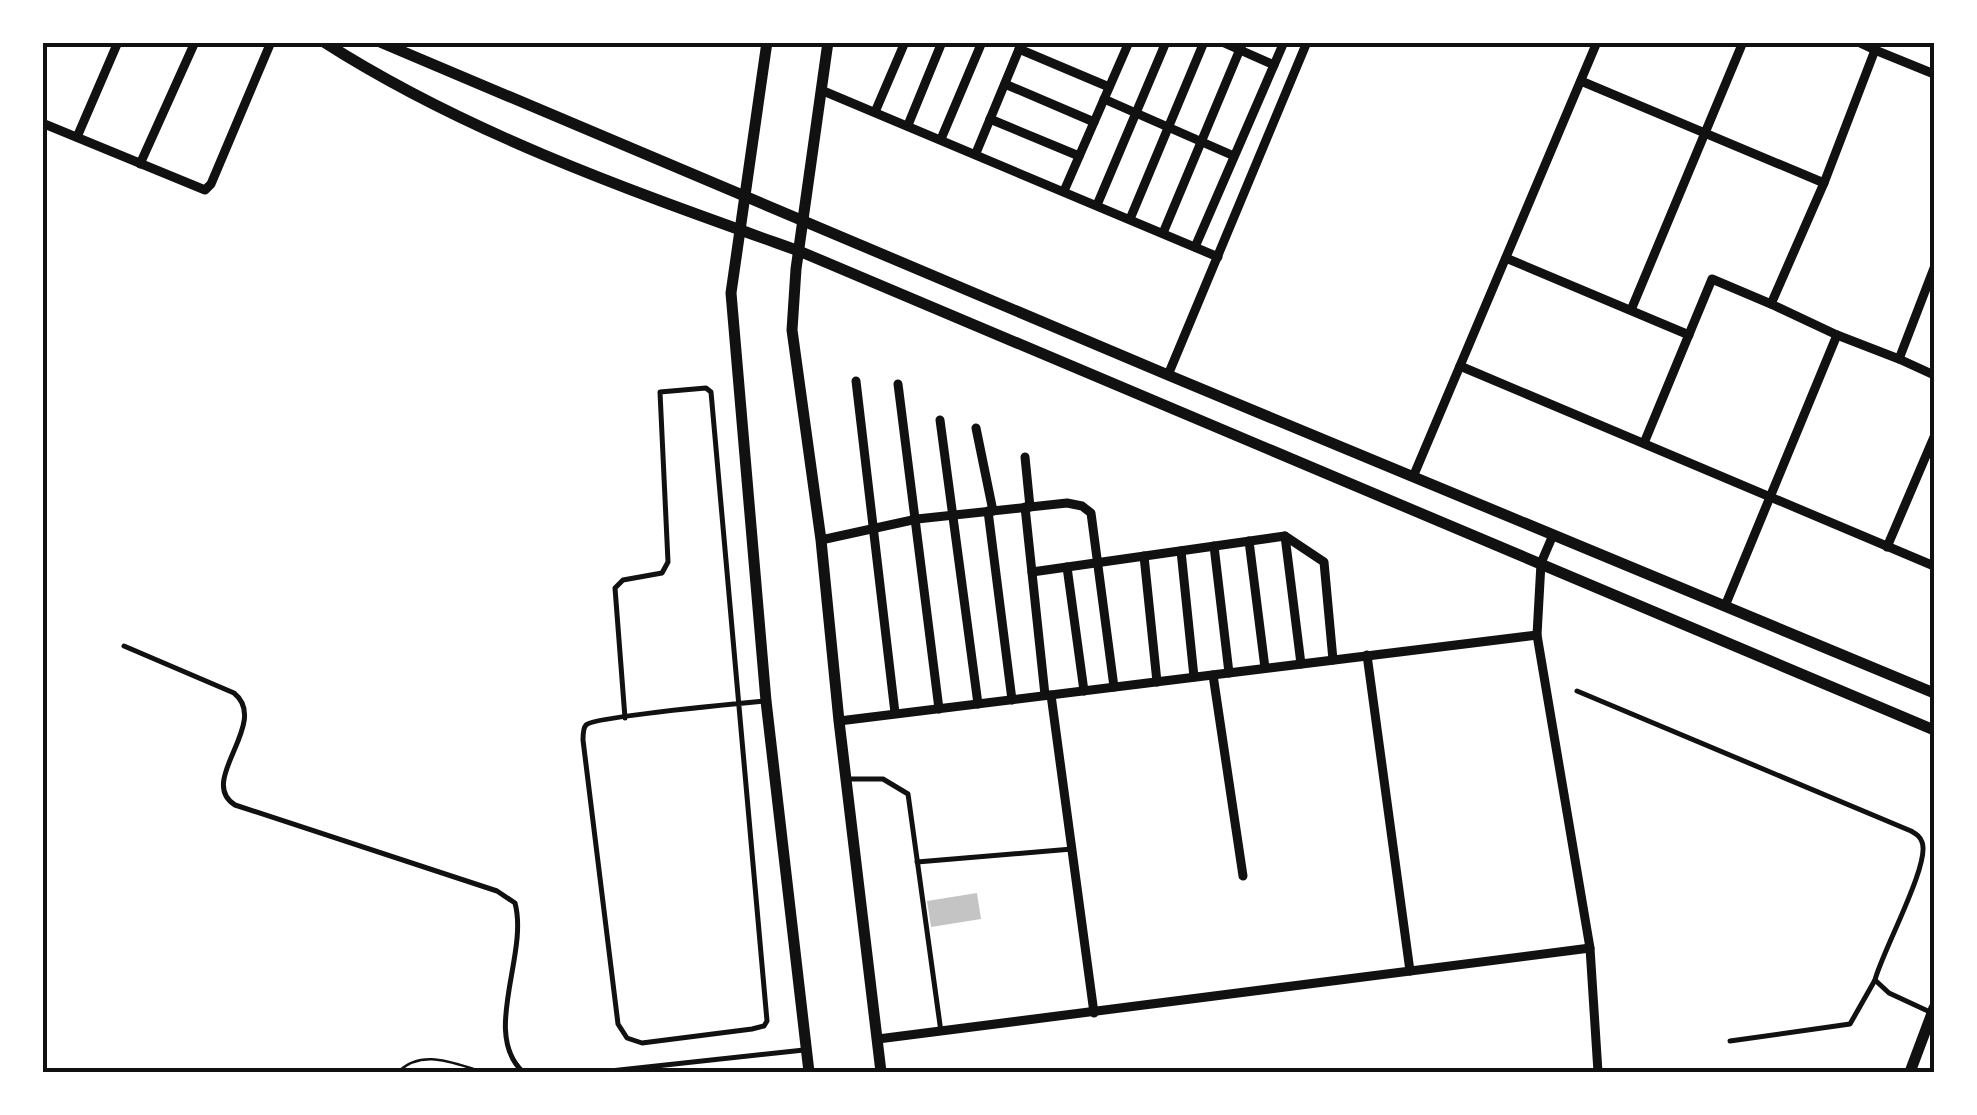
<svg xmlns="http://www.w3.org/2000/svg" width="1977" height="1115" viewBox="0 0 1977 1115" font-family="Poppins,sans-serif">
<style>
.building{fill:#c4c4c4}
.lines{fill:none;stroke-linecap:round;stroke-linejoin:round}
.path{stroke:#111;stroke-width:2.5}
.service{stroke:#111;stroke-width:5}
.minor{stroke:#111;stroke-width:9}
.tertiary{stroke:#111;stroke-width:11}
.neatline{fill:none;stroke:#111;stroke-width:4}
</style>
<rect width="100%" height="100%" fill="#fff"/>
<polygon class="building" points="977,893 981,919 931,927 927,901"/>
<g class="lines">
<path class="path" d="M398,1072C423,1048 454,1064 484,1072"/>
<g class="service">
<path d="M124,646L234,693C271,723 196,781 235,805L497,891L515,903C529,955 481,1033 523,1072"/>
<path d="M1577,691L1911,831C1916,834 1920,836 1922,842C1931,863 1882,952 1875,980L1889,993L1930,1012"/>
<path d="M625,718L615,588L623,580L662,573L668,562L660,392L706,388L711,392L767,1021L764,1026L752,1029L642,1043L627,1038L618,1024L583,740C583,735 583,728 586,725C593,717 744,703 765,701"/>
<polyline points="849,779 883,779 908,794 941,1032"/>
<polyline points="917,862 1072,849"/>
<polyline points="1730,1041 1850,1024 1875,980"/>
<polyline points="601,1072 804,1050"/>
</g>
<g class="minor">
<polyline points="1222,42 1274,65"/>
<polyline points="1858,42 1875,50"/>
<polyline points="1019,49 1109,87"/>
<polyline points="1934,74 1875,50 1824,183 1771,304 1837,335 1899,359 1934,268"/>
<polyline points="1581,81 1824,183"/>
<polyline points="1005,84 1094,122"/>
<polyline points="821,90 1218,257"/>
<polyline points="1104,99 1234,156"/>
<polyline points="875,112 905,42"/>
<polyline points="990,119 1079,156"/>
<polyline points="42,123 205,190 211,184 271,42"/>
<polyline points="908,125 942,42"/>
<polyline points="77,137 118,42"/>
<polyline points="941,139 982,42"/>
<polyline points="976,153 1022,42"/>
<polyline points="140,164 195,42"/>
<polyline points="1064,191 1129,42"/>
<polyline points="1097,205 1166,42"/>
<polyline points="1130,219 1204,42"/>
<polyline points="1163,233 1243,42"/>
<polyline points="1195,247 1284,42"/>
<polyline points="1506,258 1689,335"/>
<polyline points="1631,310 1743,42"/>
<polyline points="1899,359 1934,375"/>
<polyline points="1460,366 1934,566"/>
<polyline points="1168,375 1307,42"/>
<polyline points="856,381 895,713"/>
<polyline points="898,384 939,709"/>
<polyline points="940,420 978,704"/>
<polyline points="976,428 993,511"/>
<polyline points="1644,443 1712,279 1771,304"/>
<polyline points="1025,457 1030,507"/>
<polyline points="1413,477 1597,42"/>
<polyline points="1025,507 1045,695"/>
<polyline points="988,511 1012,700"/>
<polyline points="1553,535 1541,563 1537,635 1590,948 1598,1072"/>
<polyline points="1285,536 1301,664"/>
<polyline points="821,540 917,519 1067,503 1082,506 1091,513 1114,687"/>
<polyline points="1249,541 1265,668"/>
<polyline points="1214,546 1229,673"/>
<polyline points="1887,547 1934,437"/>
<polyline points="1181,551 1194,677"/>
<polyline points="1144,556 1157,682"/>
<polyline points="1067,567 1084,691"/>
<polyline points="1032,572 1285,536 1324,562 1333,660"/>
<polyline points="1725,606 1837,335"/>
<polyline points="1367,655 1410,971"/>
<polyline points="1213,675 1243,876"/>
<polyline points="1051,695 1094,1013"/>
<polyline points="839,721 1537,635"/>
<polyline points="878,1039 1590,948"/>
</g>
<g class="tertiary">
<path d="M324,42C469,135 637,193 799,251L1934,730"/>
<polyline points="380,42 1168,375 1934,693"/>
<polyline points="767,42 731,293 766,701 809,1072"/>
<polyline points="828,42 796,269 792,330 821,540 839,721 881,1072"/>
<polyline points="1910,1072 1934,1008"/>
</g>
</g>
<rect width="1977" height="1115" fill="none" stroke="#ffffff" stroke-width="90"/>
<rect x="45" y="45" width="1887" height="1025" class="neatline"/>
</svg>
